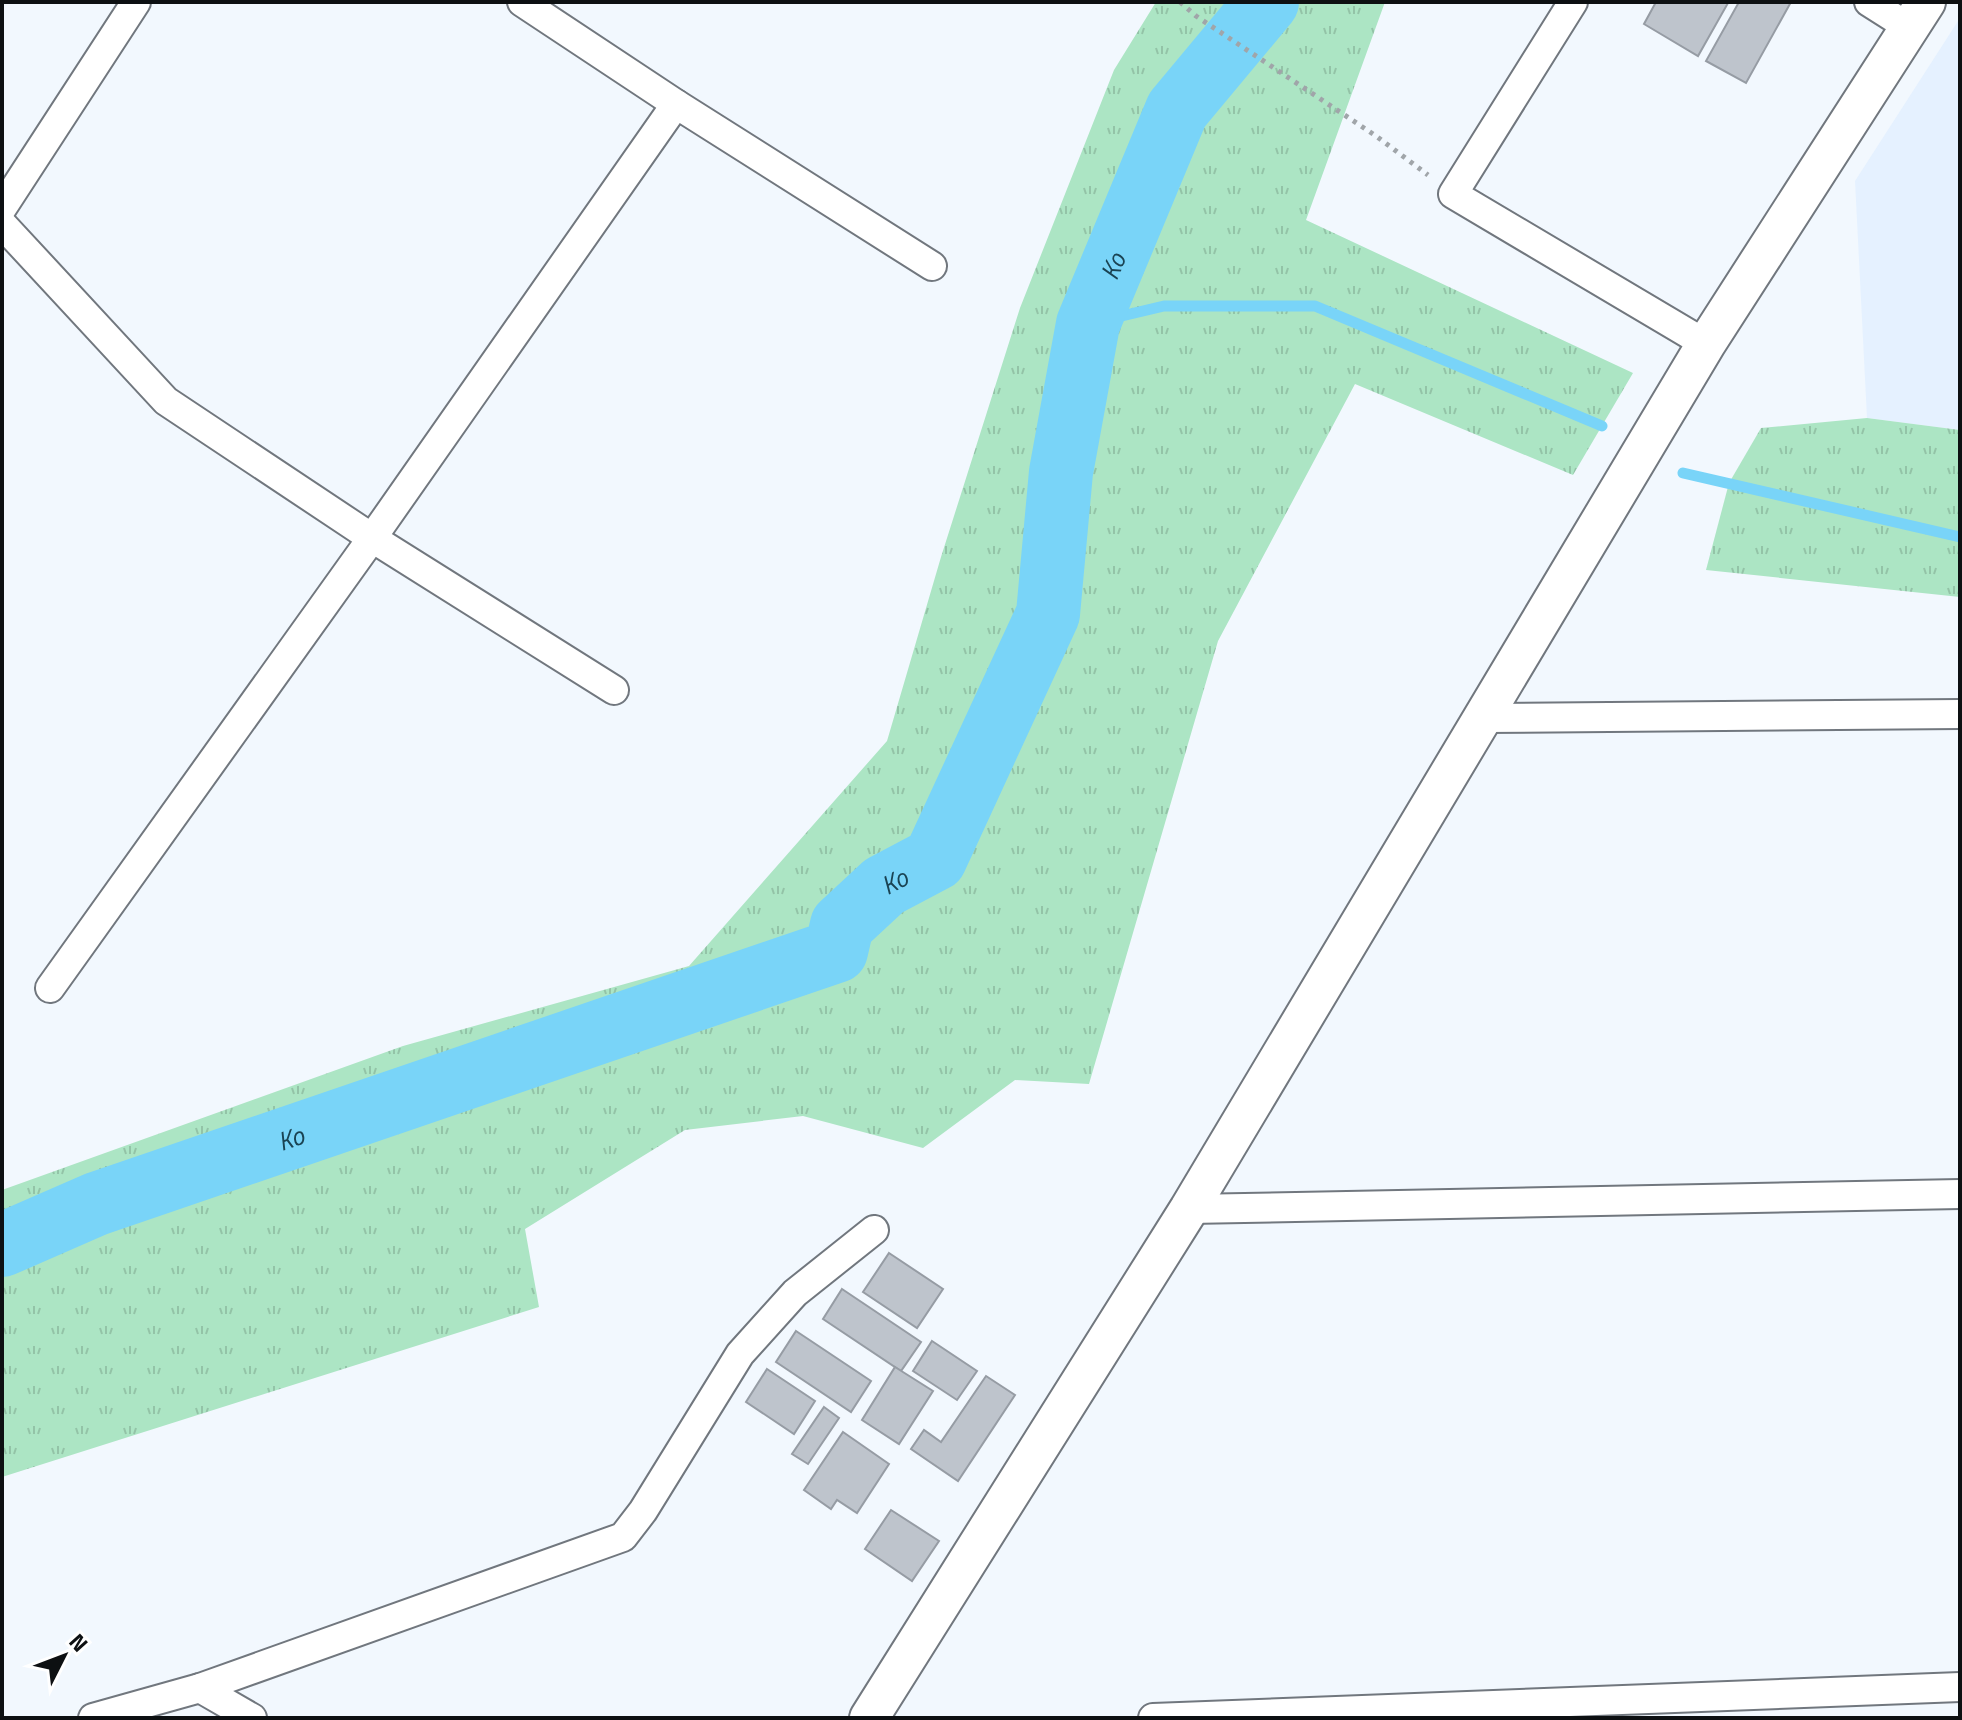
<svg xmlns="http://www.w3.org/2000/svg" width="1962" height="1720" viewBox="0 0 1962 1720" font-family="'Titillium Web',sans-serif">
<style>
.built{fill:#e5f1ff}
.grass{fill:url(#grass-tufts)}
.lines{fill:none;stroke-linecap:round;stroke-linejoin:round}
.stream{stroke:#79d4f8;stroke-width:11}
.river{stroke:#79d4f8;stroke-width:64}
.building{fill:#bec4cc;stroke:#969ca4;stroke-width:2}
.minor-casing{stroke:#71777e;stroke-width:32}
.secondary-casing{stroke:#71777e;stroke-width:42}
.path{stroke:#a0a5a9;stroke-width:5;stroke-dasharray:4 6;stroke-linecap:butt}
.minor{stroke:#fff;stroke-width:28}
.secondary{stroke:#fff;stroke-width:38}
.labels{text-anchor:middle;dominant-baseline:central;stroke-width:7;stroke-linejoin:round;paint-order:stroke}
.water-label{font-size:26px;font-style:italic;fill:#1a4353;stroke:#fff}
</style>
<defs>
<pattern id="grass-tufts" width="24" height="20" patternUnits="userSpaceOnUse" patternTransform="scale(2)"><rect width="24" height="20" fill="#ace5c4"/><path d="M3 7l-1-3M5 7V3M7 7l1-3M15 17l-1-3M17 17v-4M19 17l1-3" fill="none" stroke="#93c3a7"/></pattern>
</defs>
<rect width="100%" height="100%" fill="#f2f8fe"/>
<polygon class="built" points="1960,18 1960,430 1867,418 1855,181"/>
<g class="grass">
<polygon points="1156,2 1385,2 1306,220 1633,373 1573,475 1355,384 1218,641 1089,1084 1015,1080 923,1148 803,1116 685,1130 525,1229 539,1307 2,1477 2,1190 403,1046 689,966 887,741 941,557 1020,308 1114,70"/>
<polygon points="1867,418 1960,430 1960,597 1706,570 1729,483 1761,428"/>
</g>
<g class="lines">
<g class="stream">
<polyline points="1088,324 1164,306 1315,306 1602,426"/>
<polyline points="1683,473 1960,537"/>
</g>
<path class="river" id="s1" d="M2,1245L96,1204L836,951L842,925L884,886L935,859L1048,614L1061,472L1088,324L1177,110L1267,2"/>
</g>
<g class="building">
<polygon points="1656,2 1727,2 1728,3 1698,56 1644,24"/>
<polygon points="1739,2 1791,2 1746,83 1706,61"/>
<polygon points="889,1253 943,1289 917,1328 863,1292"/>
<polygon points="842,1289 921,1342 901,1371 823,1319"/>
<polygon points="796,1331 871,1381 851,1412 776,1362"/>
<polygon points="932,1341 977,1371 957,1400 913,1371"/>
<polygon points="895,1367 933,1391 899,1444 862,1420"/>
<polygon points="767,1369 815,1401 794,1434 746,1402"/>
<polygon points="986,1376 1015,1395 958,1481 911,1449 924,1430 941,1442"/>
<polygon points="824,1407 839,1418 808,1464 792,1454"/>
<polygon points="843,1432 889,1464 857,1513 837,1500 831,1509 804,1490"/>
<polygon points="891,1510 939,1541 912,1581 865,1549"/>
</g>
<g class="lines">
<g class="minor-casing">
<g id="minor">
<polyline points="522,2 676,104 932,266"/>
<polyline points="1573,2 1453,194 1706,344"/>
<polyline points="1869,2 1910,28"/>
<polyline points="2,208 136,2"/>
<polyline points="2,224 166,401 372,538 614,690"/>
<polyline points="1483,718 1960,714"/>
<polyline points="50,988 372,538 676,104"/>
<polyline points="1189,1209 1960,1194"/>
<polyline points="200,1688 252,1718"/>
<polyline points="93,1718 200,1688 623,1537 643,1511 740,1354 795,1293 874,1230"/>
<polyline points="1153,1718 1960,1687"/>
</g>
</g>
<g class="secondary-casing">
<polyline id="secondary" points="869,1718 1189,1209 1706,344 1926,2"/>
</g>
<polyline class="path" points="1180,2 1196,16 1376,136 1428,175"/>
<use href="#minor" class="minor"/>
<use href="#secondary" class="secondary"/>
</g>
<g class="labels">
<g class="water-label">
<text stroke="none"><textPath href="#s1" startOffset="1652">Ko</textPath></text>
<text stroke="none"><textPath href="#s1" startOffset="980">Ko</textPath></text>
<text stroke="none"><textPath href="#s1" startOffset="308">Ko</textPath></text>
</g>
</g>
<rect width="1962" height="1720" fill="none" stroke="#0d1012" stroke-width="8"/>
<g transform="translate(64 1656) rotate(48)" stroke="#ffffff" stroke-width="6" paint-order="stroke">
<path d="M0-6L14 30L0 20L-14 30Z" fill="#0d1012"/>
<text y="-12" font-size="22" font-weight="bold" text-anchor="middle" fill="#0d1012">N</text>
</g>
</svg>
